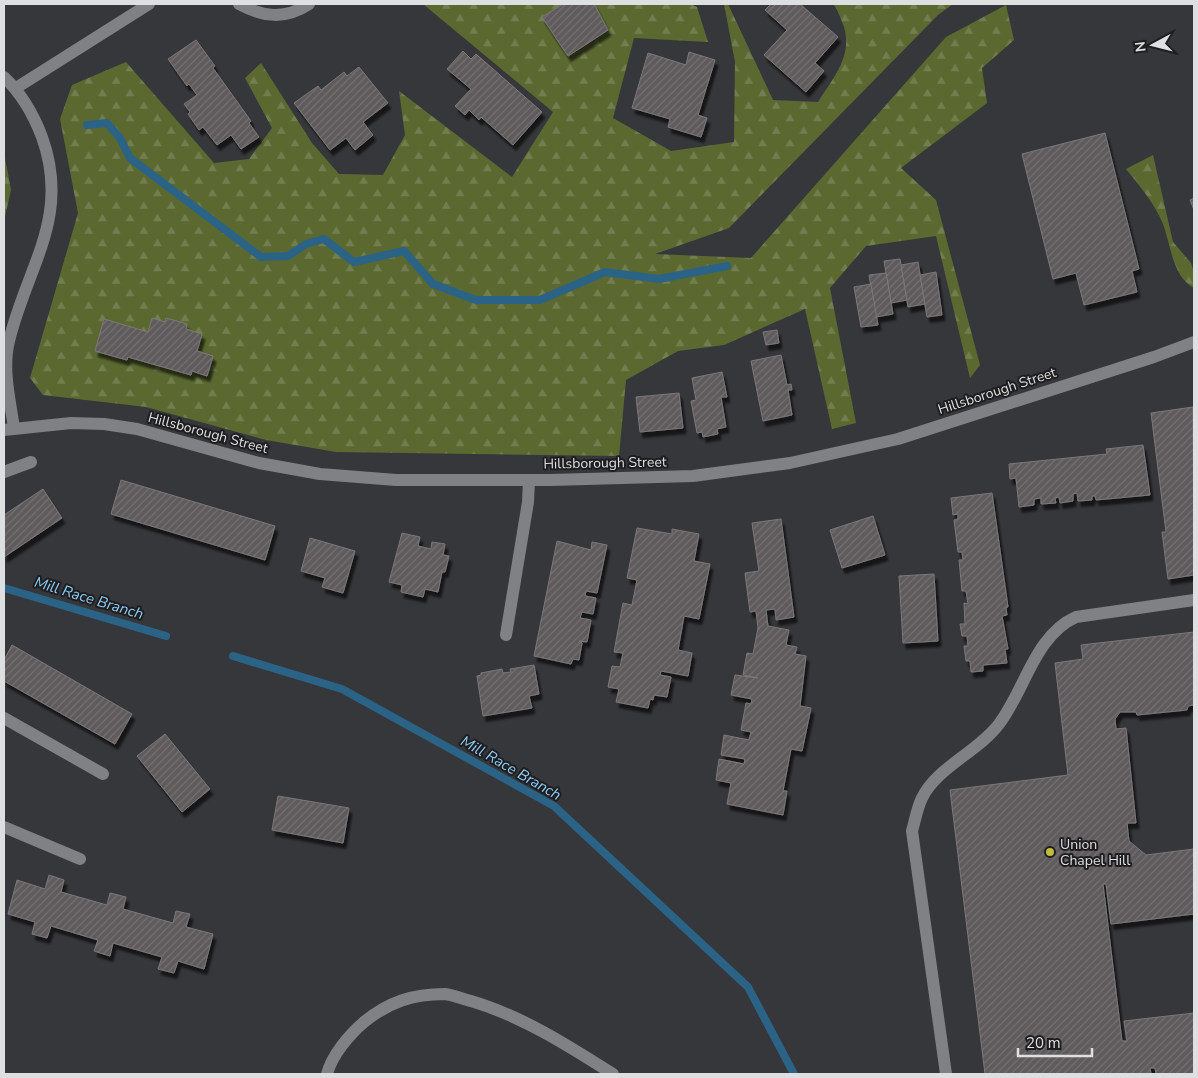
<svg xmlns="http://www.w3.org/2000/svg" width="1198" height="1078" viewBox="0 0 1198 1078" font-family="'Nunito Sans',sans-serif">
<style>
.forest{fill:url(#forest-firs)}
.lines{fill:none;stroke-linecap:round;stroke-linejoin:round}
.stream{stroke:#2a6386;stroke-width:8}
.building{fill:url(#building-hatch);stroke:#7c7879;filter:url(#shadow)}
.service{stroke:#808185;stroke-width:12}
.minor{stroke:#808185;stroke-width:12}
.tertiary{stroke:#808185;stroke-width:12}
.poi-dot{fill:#c3bd3e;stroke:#1e1e20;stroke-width:2}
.labels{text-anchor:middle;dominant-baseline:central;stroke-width:4;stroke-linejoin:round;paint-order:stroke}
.street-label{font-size:14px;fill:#dedfe1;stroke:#1e1e20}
.poi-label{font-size:14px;fill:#dedfe1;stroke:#1e1e20;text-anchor:start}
.water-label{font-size:15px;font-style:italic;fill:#8bcbf6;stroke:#1e1e20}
</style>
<defs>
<pattern id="forest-firs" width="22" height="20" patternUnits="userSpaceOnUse" patternTransform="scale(1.25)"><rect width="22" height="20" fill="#5b6931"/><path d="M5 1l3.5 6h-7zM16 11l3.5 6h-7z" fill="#727e4f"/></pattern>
<pattern id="building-hatch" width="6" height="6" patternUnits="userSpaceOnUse" patternTransform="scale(1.25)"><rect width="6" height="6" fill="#5e5a5b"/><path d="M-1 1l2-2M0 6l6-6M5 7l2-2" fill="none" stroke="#757172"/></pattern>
<filter id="shadow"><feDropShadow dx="3" dy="5.5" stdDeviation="1" flood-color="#0009"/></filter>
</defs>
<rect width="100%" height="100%" fill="#36373a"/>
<g class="forest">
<path d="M423,4H690L697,7L708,42L634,38L613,118L671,151L734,142L735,62L724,4H728L773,100L818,102C834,77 854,55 843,24C840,17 838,10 833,4H953L938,15L729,228L655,254L751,258L946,37L1006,5L1014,40L982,68L987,103L901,168L936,200L980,365L970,378L936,236L866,246L830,288L856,423L832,429L805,309L724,345L678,351L626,380L619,456L336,452L266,440L146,407L43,395L30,378L78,213L60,119L72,85L126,62L214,163L249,159L272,128L245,78L261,63L312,143L339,174L383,175L405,135L399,91L512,177L553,112Z"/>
<polygon points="4,153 11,190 4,221"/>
<path d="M1153,155L1173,242L1191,263L1194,272V288C1172,276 1171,245 1163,224C1155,204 1139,185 1126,169Z"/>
</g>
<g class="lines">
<g class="stream">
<polyline points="87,125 107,123 120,138 130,158 261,257 288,256 306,244 324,239 354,262 404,251 433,284 476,300 540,300 605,272 659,279 727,266"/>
<polyline points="4,588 166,636"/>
<polyline points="233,656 342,689 554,806 748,987 794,1074"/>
</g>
</g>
<g class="building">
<polygon points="563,4 594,4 608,30 568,56 542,17"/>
<polygon points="771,4 800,4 838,37 815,63 824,71 806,92 764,55 787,30 765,10"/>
<polygon points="196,40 215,66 213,68 251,121 249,123 259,137 241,149 231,135 217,145 203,127 199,130 188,114 190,112 184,104 197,95 189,84 187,86 168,59"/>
<polygon points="463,51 471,59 476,54 542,112 513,145 481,117 479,120 469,110 465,115 455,106 471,89 447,69"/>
<polygon points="689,52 715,60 698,115 707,118 701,137 668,127 670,119 632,108 648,53 686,65"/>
<polygon points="359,67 388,103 363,122 373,135 355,150 346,138 330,150 294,103 318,86 321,90 344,72 347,76"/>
<polygon points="1105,133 1139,269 1132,271 1137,292 1084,305 1076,273 1053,279 1022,154"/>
<polygon points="1194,198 1194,210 1190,200"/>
<polygon points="900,259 907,300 891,303 884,261"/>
<polygon points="918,262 925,304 908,307 901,265"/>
<polygon points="936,272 942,315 927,317 920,275"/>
<polygon points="886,273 893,314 876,317 869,275"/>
<polygon points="871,284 878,325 861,327 854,287"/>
<polygon points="152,318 165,322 166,318 187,324 186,329 202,334 197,351 213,356 207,376 192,371 191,375 128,357 127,360 95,351 104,319 148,332"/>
<polygon points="777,330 779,343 766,345 763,332"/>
<polygon points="781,355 787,385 791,384 792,390 788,390 792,415 763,421 751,361"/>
<polygon points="722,372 727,397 721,397 726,427 717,429 718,434 703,437 702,432 697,433 691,401 696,400 692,378"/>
<polygon points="679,393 683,428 640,432 636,397"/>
<polygon points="1193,407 1194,575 1168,579 1162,532 1166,532 1151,413"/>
<polygon points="1143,445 1150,495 1096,500 1095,496 1092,496 1092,500 1078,501 1077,493 1073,494 1073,501 1060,503 1059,497 1055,498 1056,503 1041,504 1041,498 1034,499 1034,505 1019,507 1016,478 1010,479 1009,464 1107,454 1106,449"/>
<polygon points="121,480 275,526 265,560 111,514"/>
<polygon points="43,489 62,518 4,557 4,515"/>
<polygon points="992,493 1008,607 1006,608 1007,615 1002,616 1008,649 1005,649 1007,663 983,665 983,671 971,672 970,661 966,661 964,646 968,646 967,636 962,636 960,624 965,624 964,603 968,604 966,591 962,591 959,560 963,560 962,552 958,552 954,520 958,519 958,514 953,515 951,498"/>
<polygon points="873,516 885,555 842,568 830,530"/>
<polygon points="781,519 794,617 776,620 775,609 766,610 768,626 789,630 786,645 797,647 795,654 806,656 800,706 811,708 802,751 791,749 783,791 787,791 783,815 727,804 731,783 716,780 719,759 744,764 745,759 721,755 724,735 749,740 751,732 741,730 746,703 751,704 752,699 731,695 735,675 758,678 743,675 747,653 753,654 758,628 756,611 750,612 745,573 759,571 752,523"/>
<polygon points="637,528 672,534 672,529 699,534 694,561 710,564 699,619 684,616 678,650 692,653 688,676 661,671 660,675 671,677 667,697 654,695 653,700 650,699 648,708 616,702 619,689 608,687 612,666 620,667 623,653 614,652 623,603 632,605 637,580 627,578"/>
<polygon points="402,533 420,537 418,546 431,549 432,542 445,544 443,555 449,556 445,572 442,572 438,592 425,589 423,597 401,592 402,585 389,582"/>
<polygon points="310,538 355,551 343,593 322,587 325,578 301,571"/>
<polygon points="557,541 591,550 592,542 607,545 597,593 586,591 585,596 596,598 593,614 582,612 580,618 591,620 587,642 579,641 582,643 579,660 573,659 571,664 534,656"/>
<polygon points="934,574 938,641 903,643 899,576"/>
<polygon points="1194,632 1194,705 1188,706 1187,710 1137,715 1136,712 1120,712 1115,719 1116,729 1126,728 1136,823 1127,823 1129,841 1146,855 1194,849 1194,914 1111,924 1106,884 1103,884 1122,1041 1127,1041 1124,1021 1194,1013 1194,1074 1156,1074 1155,1068 1150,1068 1151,1074 985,1074 950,790 1068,775 1055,663 1083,659 1081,645"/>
<polygon points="12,645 132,714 115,744 4,681 4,660"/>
<polygon points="534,665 539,694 529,696 532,708 483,716 477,676 481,675 481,673 502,669 503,673 511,672 510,669"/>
<polygon points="165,734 210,789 182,812 137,756"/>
<polygon points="278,796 349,808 343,843 272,830"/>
<polygon points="49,875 64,880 61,892 107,905 110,893 126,897 123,909 173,923 176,911 190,914 186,927 213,934 204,969 178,961 174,973 158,969 162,957 113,943 110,956 94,951 98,940 51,926 47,938 32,934 35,922 8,914 17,880 45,889"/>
</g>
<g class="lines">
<g class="service">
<polyline points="4,472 31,462"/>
<polyline points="506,635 528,502 529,480"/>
<polyline points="4,718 103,774"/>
<polyline points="4,827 80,859"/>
<path d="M327,1074C332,1055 349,1035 364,1022C389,1002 412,994 445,994C453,995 463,999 471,1001C522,1016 569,1046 613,1074"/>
<path d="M946,1074L912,831C915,821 917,808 922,798C936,768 979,751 999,724C1025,690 1035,635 1076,617L1194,600"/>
</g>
<g class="minor">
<path d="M239,4C263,17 285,20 309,4"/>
<path d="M4,77C22,94 33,113 42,137C71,218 27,266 9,341C2,369 10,400 14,428"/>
<polyline points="16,88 149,4"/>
</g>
<polyline class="tertiary" points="4,430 71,423 104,424 137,429 259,463 320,474 396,480 551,480 693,476 790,463 898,439 1154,357 1194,342"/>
</g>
<circle class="poi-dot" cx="1050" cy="852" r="5"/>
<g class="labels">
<g class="street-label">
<text transform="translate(997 391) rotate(-18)">Hillsborough Street</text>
<text transform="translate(208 433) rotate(15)">Hillsborough Street</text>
<text transform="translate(605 463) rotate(-1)">Hillsborough Street</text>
</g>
<g class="poi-label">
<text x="1060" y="844">Union<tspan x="1060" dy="16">Chapel Hill</tspan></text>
</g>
<g class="water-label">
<text transform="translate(89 598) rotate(17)">Mill Race Branch</text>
<text transform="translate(511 768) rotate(30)">Mill Race Branch</text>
</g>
</g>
<rect width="1198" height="1078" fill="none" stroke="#dedfe1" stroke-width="10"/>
<g transform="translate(1153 45) rotate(263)" stroke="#1e1e20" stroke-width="4" paint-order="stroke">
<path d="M0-4L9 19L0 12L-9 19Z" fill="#dedfe1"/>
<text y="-8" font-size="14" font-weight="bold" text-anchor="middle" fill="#dedfe1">N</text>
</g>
<path d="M1018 1048v8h74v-8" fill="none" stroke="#dedfe1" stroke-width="2.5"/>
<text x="1026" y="1048" font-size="15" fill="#dedfe1" stroke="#1e1e20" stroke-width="4" paint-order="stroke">20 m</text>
</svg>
